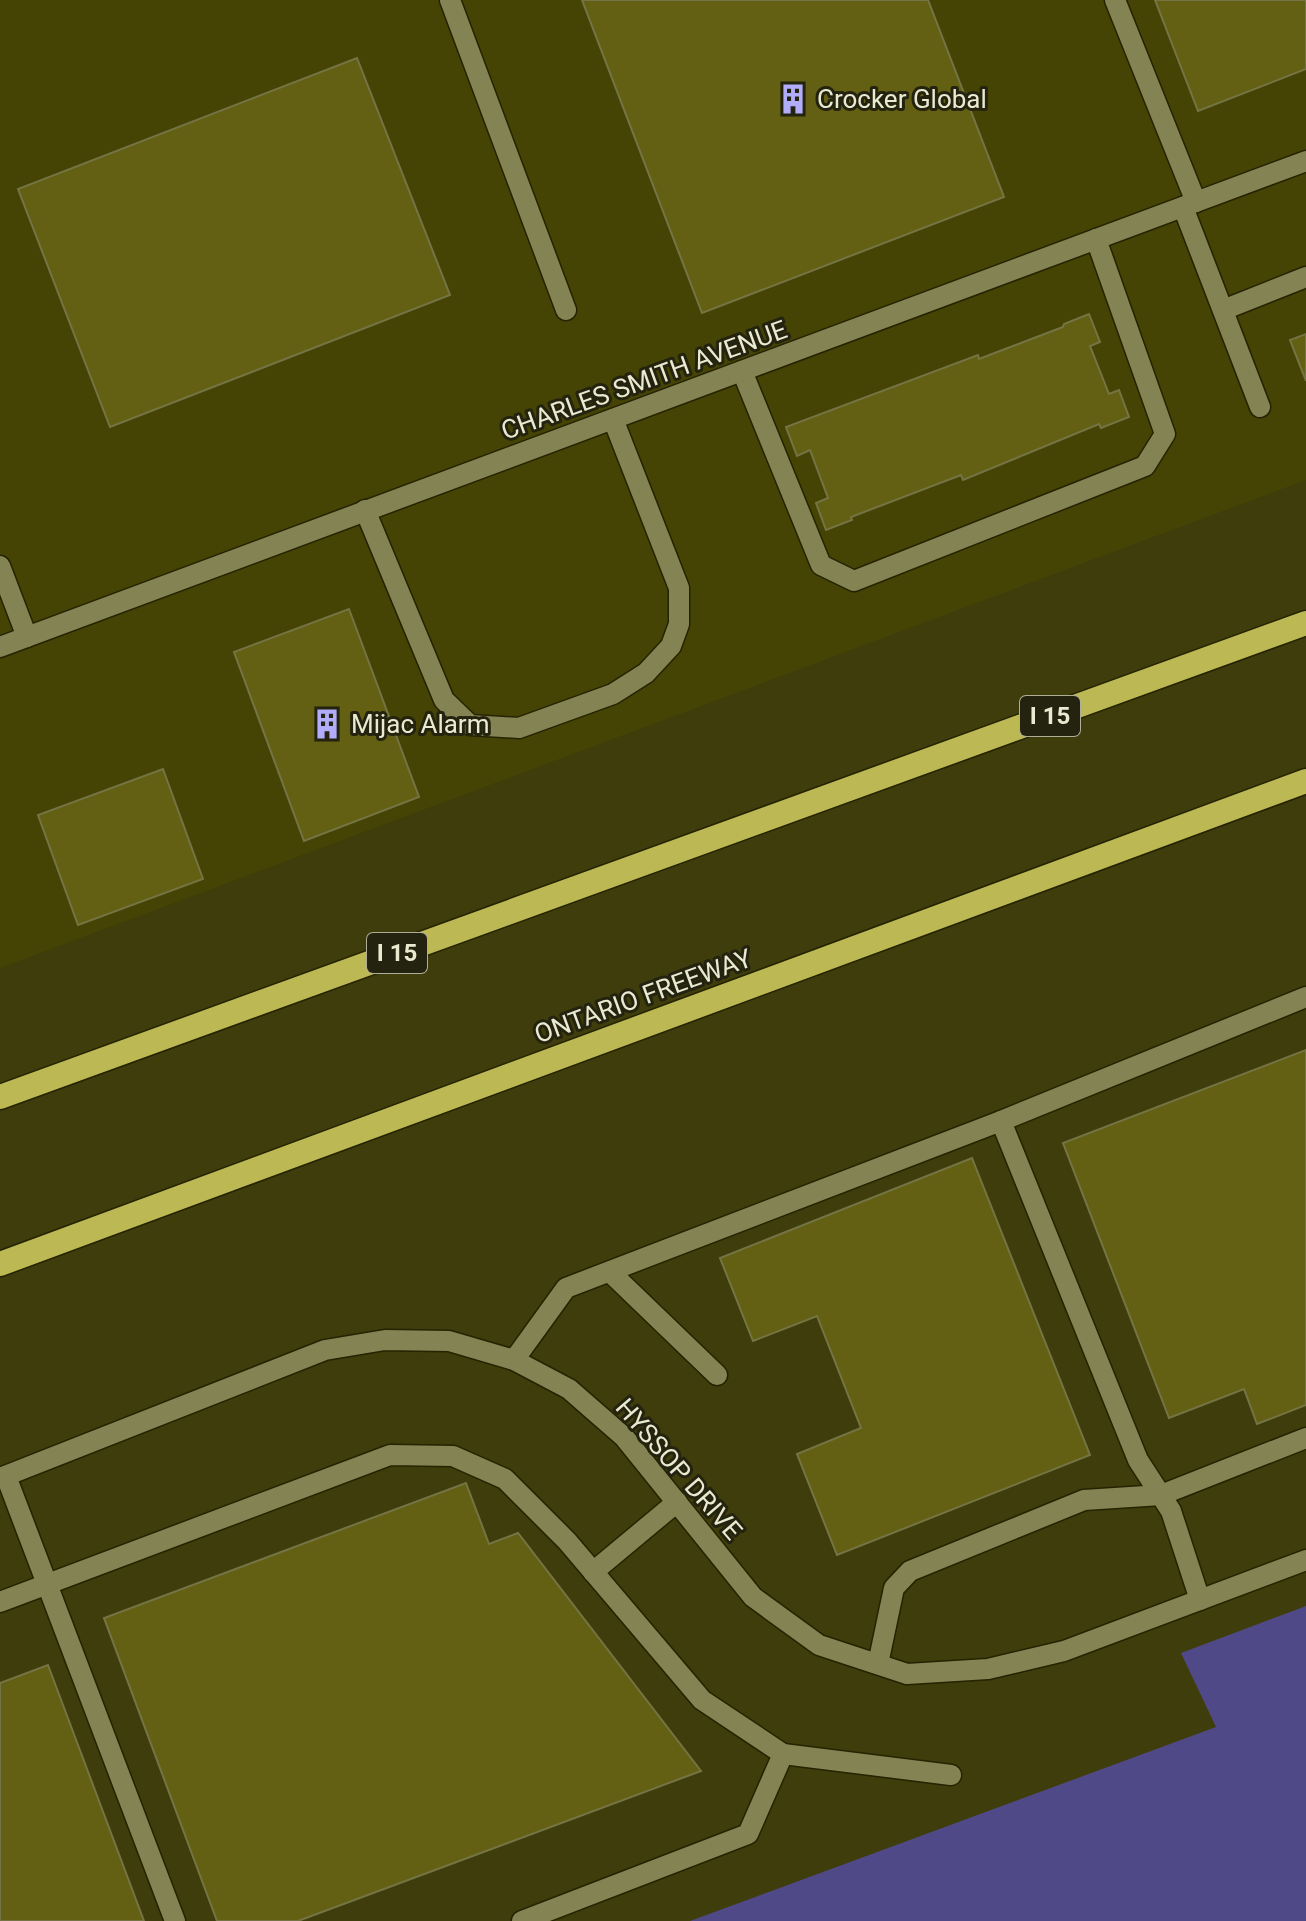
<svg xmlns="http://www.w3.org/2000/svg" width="1306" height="1921" viewBox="0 0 1306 1921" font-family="Roboto,sans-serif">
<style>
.built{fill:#464405}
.green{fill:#504988}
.building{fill:#635f13;stroke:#757444;stroke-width:2}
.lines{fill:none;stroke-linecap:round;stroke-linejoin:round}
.minor-casing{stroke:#252300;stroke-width:23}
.highway-casing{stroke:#252300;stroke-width:27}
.minor{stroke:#848353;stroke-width:20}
.highway{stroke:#bcb854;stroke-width:24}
.labels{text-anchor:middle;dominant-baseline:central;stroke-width:6;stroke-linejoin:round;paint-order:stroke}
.shield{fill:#24230f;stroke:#afae96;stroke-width:2}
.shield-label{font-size:24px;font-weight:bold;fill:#eaead0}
.poi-label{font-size:26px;fill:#eaead0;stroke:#24230f;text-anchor:start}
.street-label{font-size:26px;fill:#eaead0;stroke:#24230f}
</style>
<rect width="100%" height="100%" fill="#3f3d0b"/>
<polygon class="built" points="0,0 1306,0 1306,480 0,968"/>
<polygon class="green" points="1306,1606 1306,1921 690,1921 1216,1727 1181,1653"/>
<g class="building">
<polygon points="582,0 928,0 1004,197 702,313"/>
<polygon points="1155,0 1306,0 1306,69 1198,111"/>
<polygon points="357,58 450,295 110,427 18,189"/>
<polygon points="1089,314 1100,342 1090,346 1109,394 1119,390 1129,417 1101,428 1099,424 963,480 961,475 851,517 852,520 826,530 816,503 828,498 810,450 797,456 786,427 978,355 979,359 1063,327 1064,324"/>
<polygon points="1306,334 1306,381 1290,340"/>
<polygon points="349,609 419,797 304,841 234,652"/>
<polygon points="163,769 203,879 78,925 38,815"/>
<polygon points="1306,1050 1306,1405 1257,1424 1244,1389 1169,1418 1063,1143"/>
<polygon points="972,1158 1090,1455 837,1555 797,1454 861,1428 817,1316 753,1341 720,1258"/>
<polygon points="466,1483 489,1544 518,1533 701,1771 298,1921 217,1921 104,1618"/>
<polygon points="48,1665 144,1921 0,1921 0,1683"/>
</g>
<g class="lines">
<g class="minor-casing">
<g id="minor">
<polyline points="450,0 566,310"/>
<polyline points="1115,0 1196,202"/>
<polyline points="1183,207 1260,407"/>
<polyline points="1223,310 1306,277"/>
<polyline points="742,371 821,565 854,581 1145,466 1165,434 1096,239"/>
<polyline points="365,510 444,700 470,725 519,728 613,694 646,673 671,646 679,624 679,588 613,419"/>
<polyline points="0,566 27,637"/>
<polyline points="0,647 1306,161"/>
<polyline points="1001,1121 1306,997"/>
<polyline points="610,1272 717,1375"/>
<polyline points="514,1360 566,1288 1001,1121 1138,1460 1171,1511 1200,1600"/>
<polyline points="6,1476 175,1921"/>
<polyline points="0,1478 325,1350 385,1340 449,1341 514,1360 569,1389 624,1437 753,1597 819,1645 907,1674 988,1669 1064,1651 1306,1560"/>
<polyline points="593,1572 677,1502"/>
<polyline points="0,1602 390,1455 453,1456 505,1479 567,1541 702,1700 783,1754 748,1834 522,1921"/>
<polyline points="878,1664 894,1588 910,1571 1084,1500 1161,1495 1306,1438"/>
<polyline points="783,1754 951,1775"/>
</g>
</g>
<g class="highway-casing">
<g id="highway">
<polyline points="0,1097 1306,623"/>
<polyline points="0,1264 1306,781"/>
</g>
</g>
<use href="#minor" class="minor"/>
<use href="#highway" class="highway"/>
</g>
<defs>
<g id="building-bare" transform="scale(2.4)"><path d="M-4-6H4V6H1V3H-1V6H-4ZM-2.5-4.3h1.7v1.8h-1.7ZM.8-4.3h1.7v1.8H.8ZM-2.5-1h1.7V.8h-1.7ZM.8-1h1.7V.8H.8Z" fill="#b2adf9" stroke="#24230f" stroke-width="2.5" paint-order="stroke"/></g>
</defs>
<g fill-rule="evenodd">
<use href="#building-bare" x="793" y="99"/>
<use href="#building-bare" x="327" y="724"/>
</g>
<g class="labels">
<g class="shield">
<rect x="1020" y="696" width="60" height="40" rx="6"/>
<rect x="367" y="933" width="60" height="40" rx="6"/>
</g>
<g class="shield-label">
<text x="1050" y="716">I 15</text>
<text x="397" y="953">I 15</text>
</g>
<g class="poi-label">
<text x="817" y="99">Crocker Global</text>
<text x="351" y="724">Mijac Alarm</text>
</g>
<g class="street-label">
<text transform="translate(644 380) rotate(-20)">CHARLES SMITH AVENUE</text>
<text transform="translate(643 996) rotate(-20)">ONTARIO FREEWAY</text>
<text transform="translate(679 1469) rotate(49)">HYSSOP DRIVE</text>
</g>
</g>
</svg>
